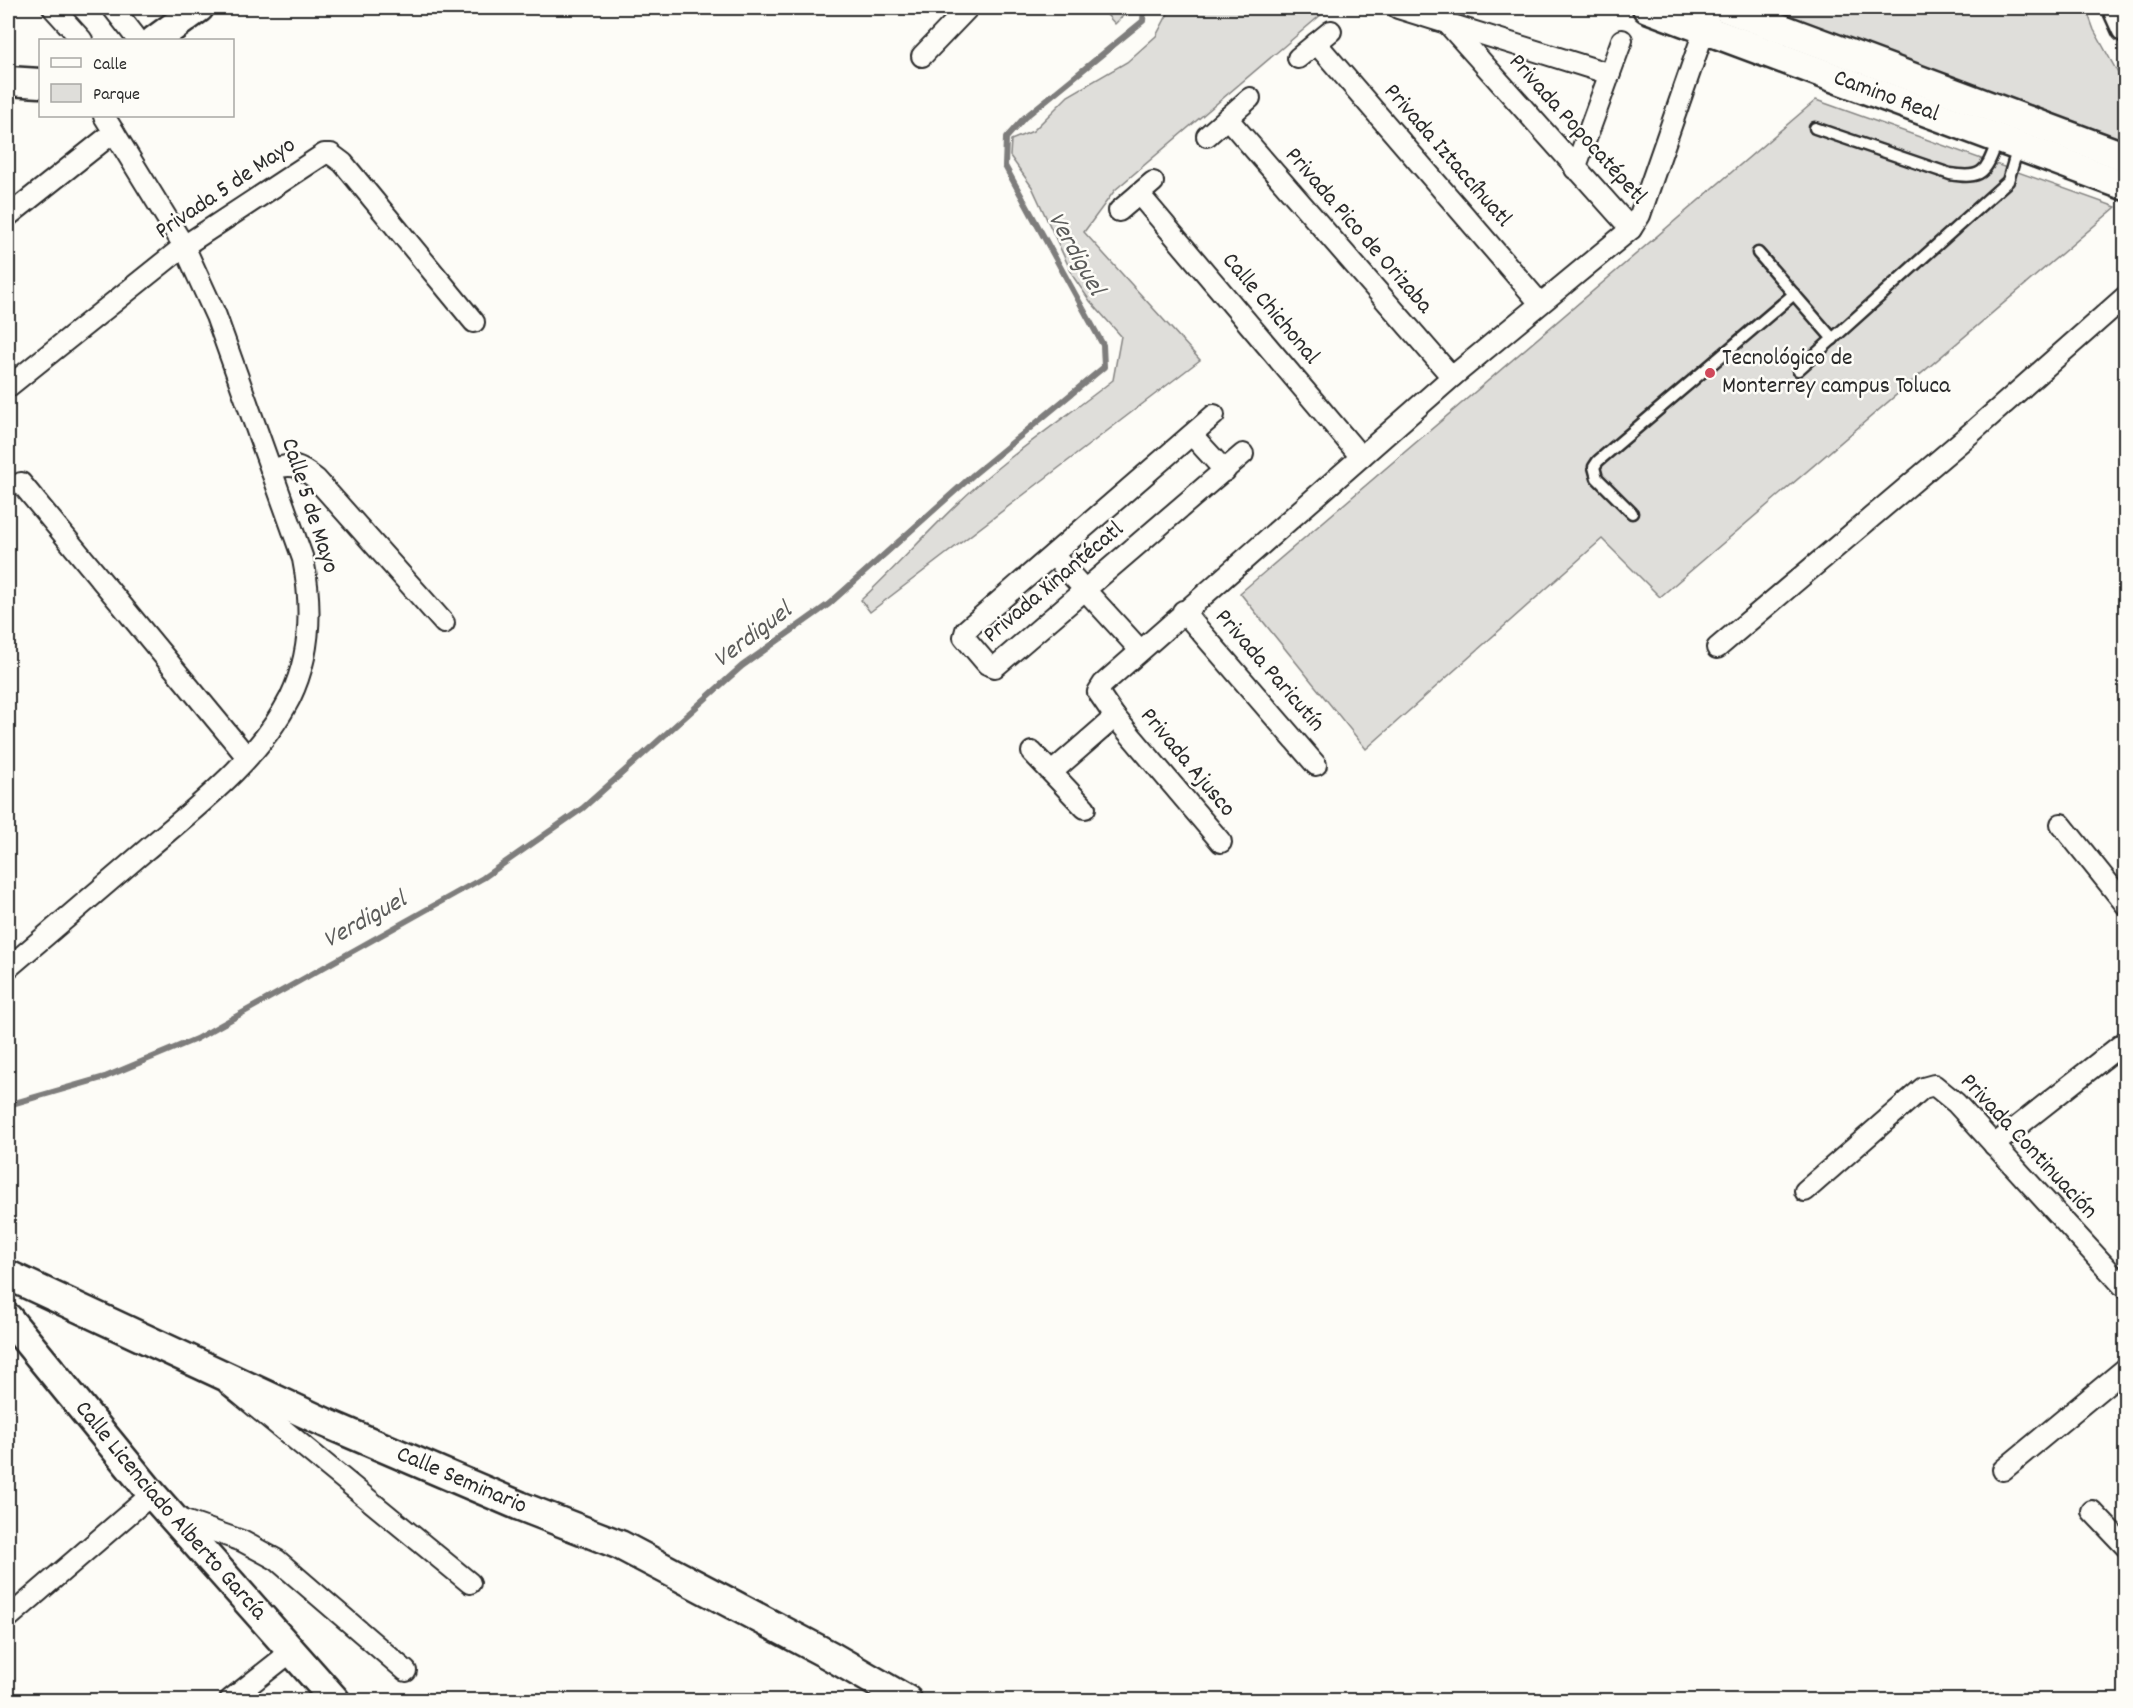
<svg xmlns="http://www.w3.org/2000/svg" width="2133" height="1708" viewBox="0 0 2133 1708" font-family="Dekko,sans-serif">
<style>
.green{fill:#dfdeda;stroke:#858482;stroke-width:1.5}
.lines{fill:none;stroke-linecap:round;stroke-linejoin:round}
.stream{stroke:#7e7d7b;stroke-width:6}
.lane-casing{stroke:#2b2b2b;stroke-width:15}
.street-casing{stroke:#2b2b2b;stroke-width:24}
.secondary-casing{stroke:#2b2b2b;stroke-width:33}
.lane{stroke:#fdfcf7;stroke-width:10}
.street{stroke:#fdfcf7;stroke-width:20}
.secondary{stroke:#fdfcf7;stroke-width:28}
.poi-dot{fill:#d1495b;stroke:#fdfcf7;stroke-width:2}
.labels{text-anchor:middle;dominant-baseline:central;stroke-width:5;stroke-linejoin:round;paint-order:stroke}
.street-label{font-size:24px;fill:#2b2b2b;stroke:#fdfcf7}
.poi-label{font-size:24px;fill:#2b2b2b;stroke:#fdfcf7;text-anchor:start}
.water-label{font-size:26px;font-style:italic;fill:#5b5b5a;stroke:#fdfcf7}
</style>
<rect width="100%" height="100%" fill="#fdfcf7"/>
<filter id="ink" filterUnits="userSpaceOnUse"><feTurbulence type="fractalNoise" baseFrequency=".0167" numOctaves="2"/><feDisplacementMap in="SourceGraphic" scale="12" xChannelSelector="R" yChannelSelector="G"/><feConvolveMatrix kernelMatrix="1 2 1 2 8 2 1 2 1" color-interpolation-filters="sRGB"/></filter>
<g filter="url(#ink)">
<g class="green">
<polygon points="1101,8 1130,8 1130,9 1115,24"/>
<path d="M1171,8H1329L1115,190L1084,232L1200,360L870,612L861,600C908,556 950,506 1000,466C1037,436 1076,409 1113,380L1121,336L1090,301L1074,278L1032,187L1010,156L1011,140L1033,131L1068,96L1127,62L1156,36Z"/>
<polygon points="1748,8 2086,8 2094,30 2125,86 2125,150"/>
<polygon points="1816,100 2116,207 1660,597 1602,539 1366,749 1240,593"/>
</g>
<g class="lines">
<polyline class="stream" points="8,1105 105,1077 196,1039 483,878 583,808 742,666 829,604 973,475 1104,367 1103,345 1005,166 1006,138 1024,118 1143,21 1144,8"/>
<g class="lane-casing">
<g id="lane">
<path d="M1815,128L1950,174C1985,180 1986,170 1998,140"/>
<polyline points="1758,253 1833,339"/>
<polyline points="1798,370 2008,181 2018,147"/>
<polyline points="1632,513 1597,478 1594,467 1598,461 1794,294"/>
</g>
</g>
<g class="street-casing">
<g id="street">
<polyline points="53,8 82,40"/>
<polyline points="113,8 138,40"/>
<polyline points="1398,8 1610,74"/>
<polyline points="1447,23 1631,229"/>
<polyline points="1316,43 1539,302"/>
<polyline points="922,56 968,8"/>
<polyline points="1298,58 1331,31"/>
<polyline points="1227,118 1452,377"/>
<polyline points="1207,136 1250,98"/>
<polyline points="1575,169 1622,40"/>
<polyline points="1139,194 1361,457"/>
<polyline points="1119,211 1153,182"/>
<polyline points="8,216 114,132"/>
<polyline points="8,387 184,246 324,154 331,154 343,163 474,322"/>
<polyline points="1214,415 966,630 964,637 987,664 995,667 1243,454"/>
<polyline points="1192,435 1225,471"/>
<path d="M271,470C291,462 300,466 316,479L444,623"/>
<polyline points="21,483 247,757"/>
<polyline points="1053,555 1140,650"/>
<polyline points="1183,611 1316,765"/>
<polyline points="1717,648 1971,433 2126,296"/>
<polyline points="1032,752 1085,808"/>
<polyline points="1052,772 1115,717"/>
<polyline points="2061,824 2126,905"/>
<polyline points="1221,842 1115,717 1098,692 1103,684 1452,377 1631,229 1640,215 1712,8"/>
<path d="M8,968C54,929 100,889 146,850C198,806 259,759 290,698C311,655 312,605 303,559L216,316L184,246L104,116"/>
<polyline points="1994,1145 2126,1041"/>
<polyline points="1805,1191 1923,1088 1934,1085 1956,1103 2126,1289"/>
<polyline points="229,1385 470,1583"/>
<polyline points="2003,1470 2126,1368"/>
<polyline points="2092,1511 2126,1547"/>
<polyline points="176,1518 242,1541 277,1560 406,1671"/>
<polyline points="8,1618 152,1494"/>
<polyline points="230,1700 292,1651"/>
</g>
</g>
<g class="secondary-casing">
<g id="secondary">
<path id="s1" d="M1647,8L2126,186"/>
<polyline points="1726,8 2126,157"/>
<polyline points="2117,8 2126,28"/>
<polyline points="155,40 199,8"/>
<polyline points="8,81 40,83"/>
<path id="s2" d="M8,1275L326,1423L520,1506L620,1545L829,1655L907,1700"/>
<path id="s3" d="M8,1318L152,1494L335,1700"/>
</g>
</g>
<use href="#lane" class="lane"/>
<use href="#street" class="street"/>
<use href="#secondary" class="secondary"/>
</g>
</g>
<circle class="poi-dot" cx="1710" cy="373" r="6"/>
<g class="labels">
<g class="street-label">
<text stroke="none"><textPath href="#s1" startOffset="255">Camino Real</textPath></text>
<text transform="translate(1577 130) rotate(48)">Privada Popocatépetl</text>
<text transform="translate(1447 156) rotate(49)">Privada Iztaccíhuatl</text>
<text transform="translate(226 189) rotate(-34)">Privada 5 de Mayo</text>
<text transform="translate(1358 231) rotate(49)">Privada Pico de Orizaba</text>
<text transform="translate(1270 309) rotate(50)">Calle Chichonal</text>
<text transform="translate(309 506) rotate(72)">Calle 5 de Mayo</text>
<text transform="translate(1054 583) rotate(-40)">Privada Xinantécatl</text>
<text transform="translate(1269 671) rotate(49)">Privada Paricutín</text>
<text transform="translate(1187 763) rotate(50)">Privada Ajusco</text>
<text transform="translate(2028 1147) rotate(47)">Privada Continuación</text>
<text stroke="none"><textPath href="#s2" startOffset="498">Calle Seminario</textPath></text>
<text stroke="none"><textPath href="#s3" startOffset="252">Calle Licenciado Alberto García</textPath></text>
</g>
<g class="poi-label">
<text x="1722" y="359">Tecnológico de<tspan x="1722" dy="28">Monterrey campus Toluca</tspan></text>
</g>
<g class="water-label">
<text transform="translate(1075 254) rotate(61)">Verdiguel</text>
<text transform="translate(753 636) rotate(-37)">Verdiguel</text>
<text transform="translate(365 921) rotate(-29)">Verdiguel</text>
</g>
</g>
<rect width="2133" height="1708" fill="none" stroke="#fdfcf7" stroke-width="30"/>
<rect x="15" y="15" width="2103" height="1678" fill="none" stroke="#2b2b2b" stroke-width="2" filter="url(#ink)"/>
<rect x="39" y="39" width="195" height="78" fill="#fdfcf7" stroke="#a9a8a5" stroke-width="1.5"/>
<rect x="51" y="58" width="30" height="9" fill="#fdfcf7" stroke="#a9a8a5" stroke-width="1.5"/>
<text x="93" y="69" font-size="18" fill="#2b2b2b">Calle</text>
<rect x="51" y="84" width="30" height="18" fill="#dfdeda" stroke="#a9a8a5" stroke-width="1.5"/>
<text x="93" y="99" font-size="18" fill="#2b2b2b">Parque</text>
</svg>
